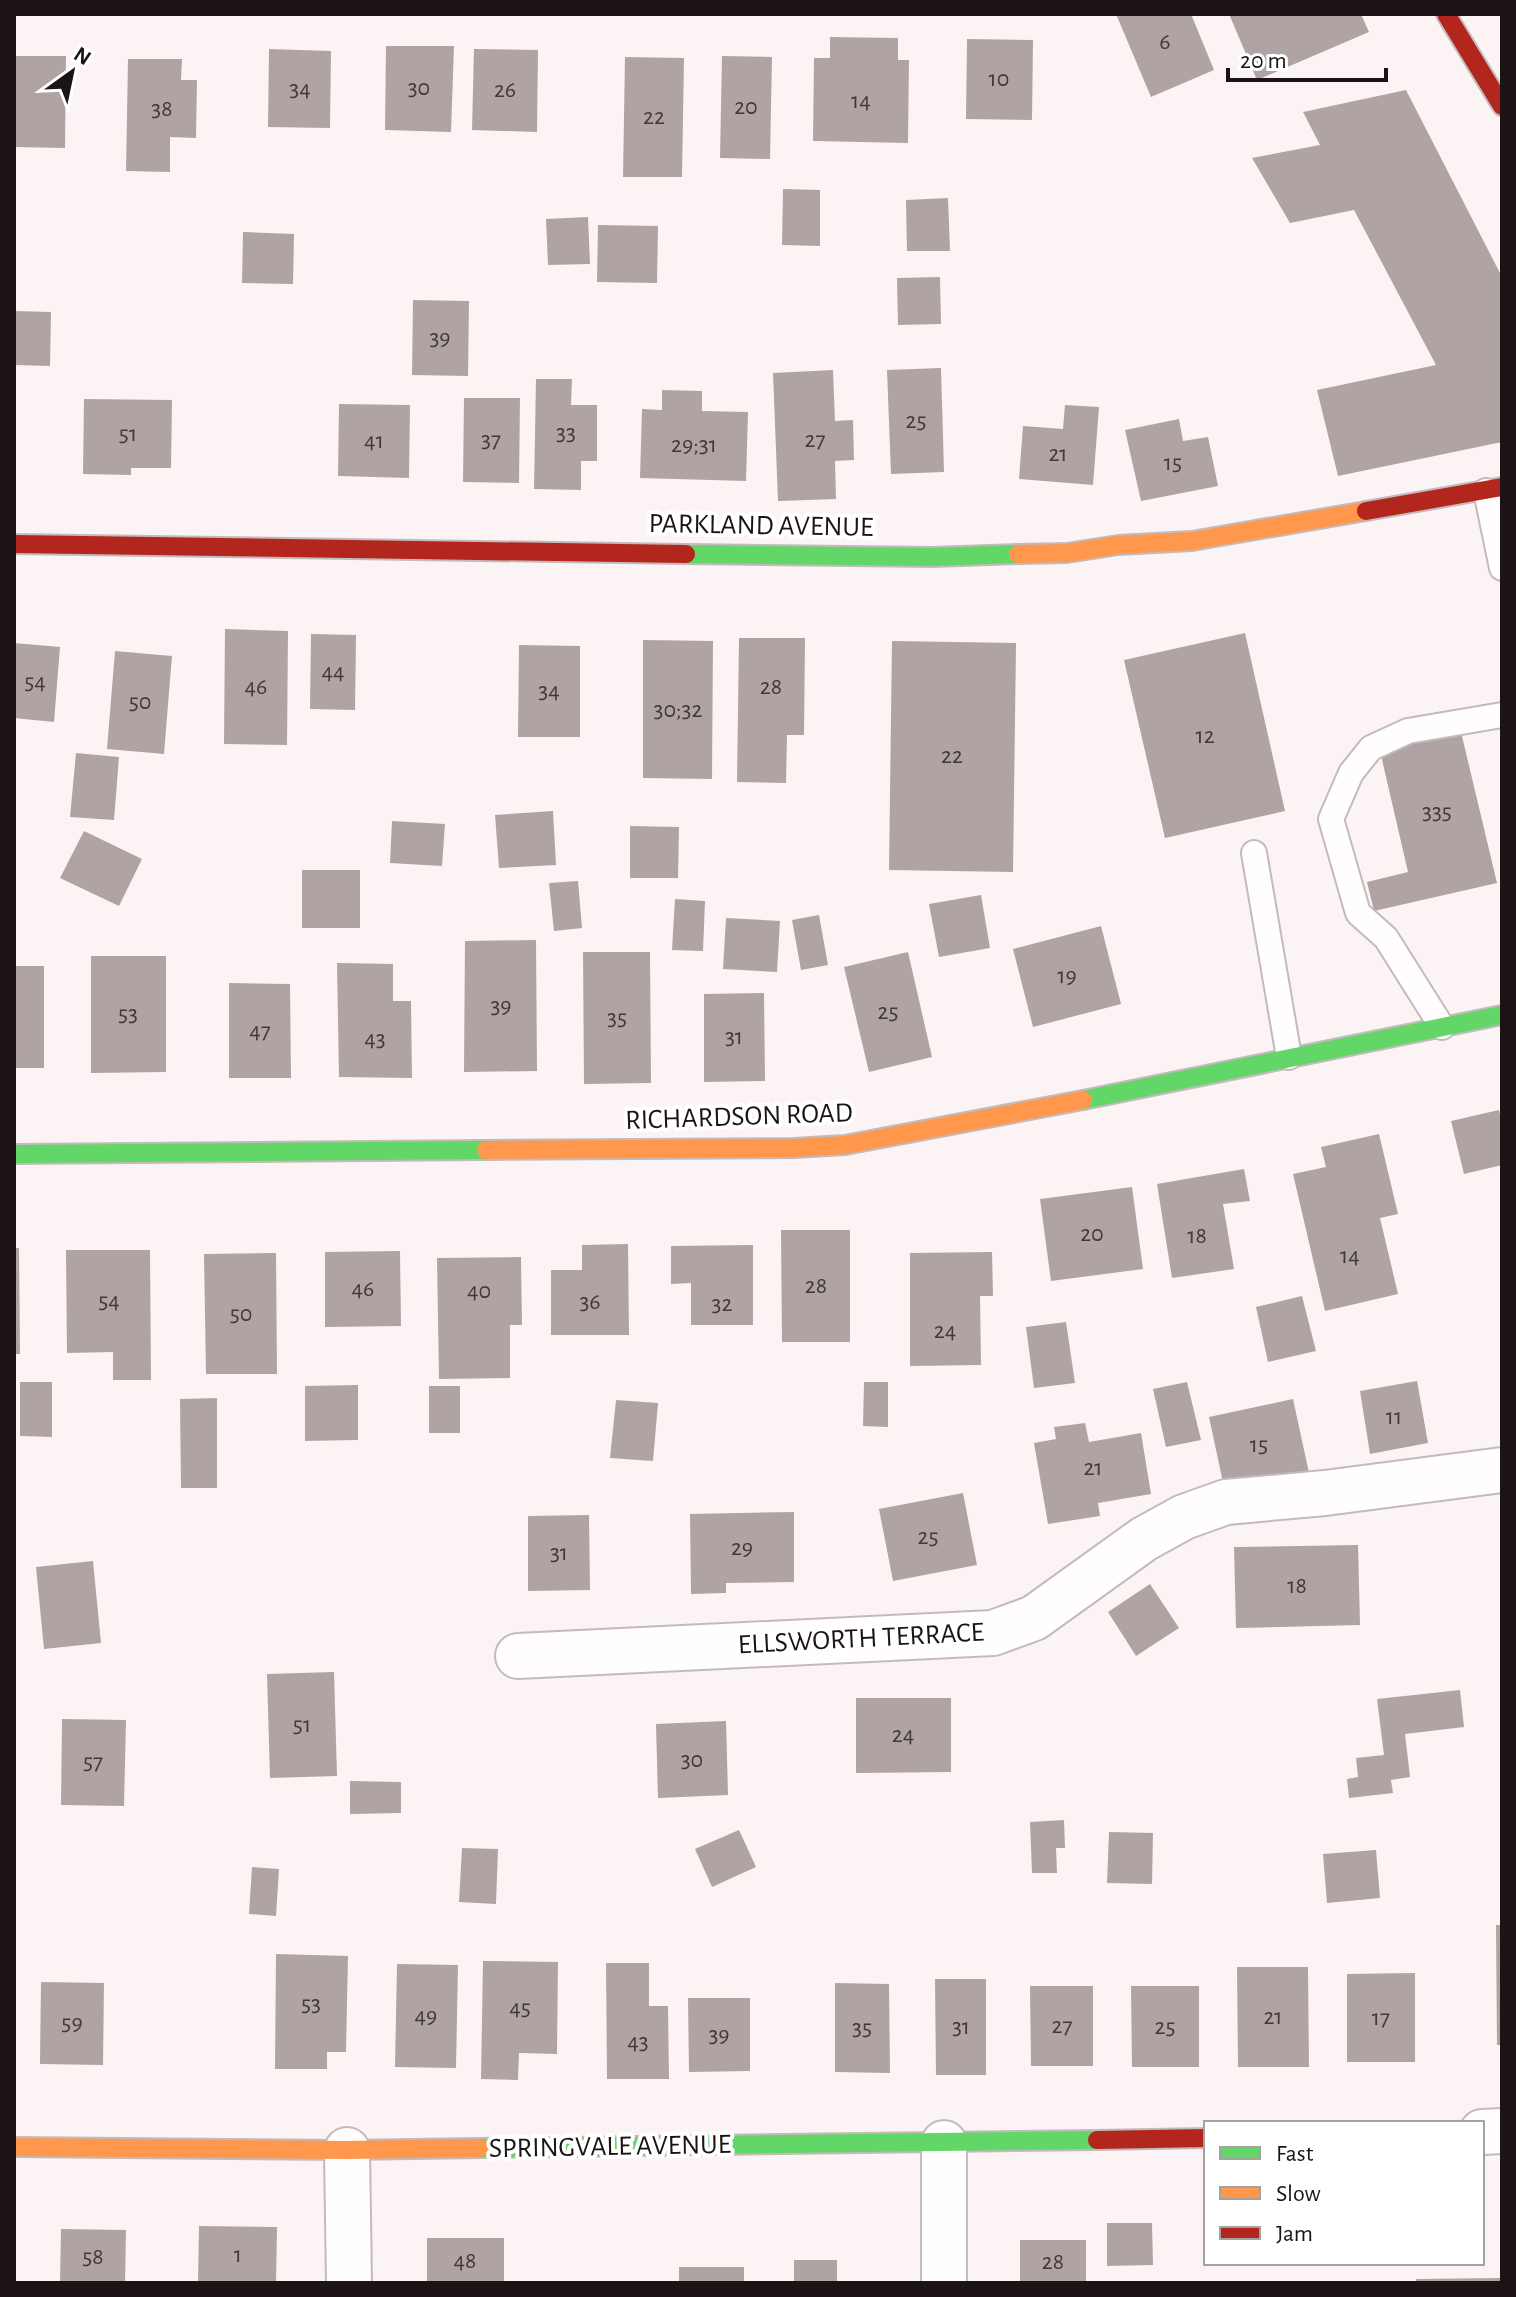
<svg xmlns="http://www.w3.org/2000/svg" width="1516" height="2297" viewBox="0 0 1516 2297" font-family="'Alegreya Sans',sans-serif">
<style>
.building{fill:#b0a3a3}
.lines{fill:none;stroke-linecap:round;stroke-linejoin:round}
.lane-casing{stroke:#c3bbbb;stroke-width:28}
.street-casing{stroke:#c3bbbb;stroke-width:48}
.fast-casing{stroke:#c3bbbb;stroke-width:22}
.slow-casing{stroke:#c3bbbb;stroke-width:22}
.jam-casing{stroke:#c3bbbb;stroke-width:22}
.lane{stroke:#fffdfd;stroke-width:24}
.street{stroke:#fffdfd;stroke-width:44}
.fast{stroke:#63d668;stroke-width:18}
.slow{stroke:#ff974d;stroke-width:18}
.jam{stroke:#b3261e;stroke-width:18}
.labels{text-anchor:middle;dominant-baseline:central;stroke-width:8;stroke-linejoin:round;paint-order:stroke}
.number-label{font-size:24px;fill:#413838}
.street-label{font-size:28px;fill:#1c1414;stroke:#fff}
</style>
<rect width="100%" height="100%" fill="#fcf4f4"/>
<g class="building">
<polygon points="1116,14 1191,14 1214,70 1151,97"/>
<polygon points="1229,14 1361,14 1369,32 1257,80"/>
<polygon points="830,37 898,38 898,60 909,60 908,143 813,141 814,58 830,58"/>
<polygon points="967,39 1033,40 1032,120 966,119"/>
<polygon points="386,46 454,46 451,132 385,130"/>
<polygon points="269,49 331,51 330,128 268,127"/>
<polygon points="474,49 538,50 537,132 472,130"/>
<polygon points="14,56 66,56 65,148 14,147"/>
<polygon points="722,56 772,57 770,159 720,158"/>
<polygon points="625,57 684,58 682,177 623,177"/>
<polygon points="128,59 182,59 181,80 197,80 196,138 170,137 170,172 126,171"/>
<polygon points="1406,90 1502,277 1502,442 1338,476 1317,390 1436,365 1354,210 1290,223 1252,158 1320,145 1303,112"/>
<polygon points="783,189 820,190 820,246 782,245"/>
<polygon points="948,198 950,251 907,251 906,200"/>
<polygon points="588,217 590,264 548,265 546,219"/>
<polygon points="598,225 658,226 657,283 597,282"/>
<polygon points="243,232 294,234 293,284 242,283"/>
<polygon points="940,277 941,324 898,325 897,278"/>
<polygon points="413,300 469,301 468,376 412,375"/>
<polygon points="14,311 51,312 50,366 14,365"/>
<polygon points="941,368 944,472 891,474 887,370"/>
<polygon points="833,370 835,421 853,420 854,460 835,461 836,499 778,501 773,373"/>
<polygon points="536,379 572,379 571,405 597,405 597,461 581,461 581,490 534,489"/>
<polygon points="662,390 702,391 702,411 748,412 746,481 640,478 642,409 662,410"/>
<polygon points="464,398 520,398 519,483 463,482"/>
<polygon points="84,399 172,400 171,468 131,468 131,475 83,474"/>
<polygon points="339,404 410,405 409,478 338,476"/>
<polygon points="1065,405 1099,407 1093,485 1019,479 1023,426 1063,429"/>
<polygon points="1179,419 1183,441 1208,437 1218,486 1141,501 1125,430"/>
<polygon points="225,629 288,631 287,745 224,744"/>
<polygon points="1245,633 1285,811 1165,838 1124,660"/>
<polygon points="311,634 356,635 355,710 310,709"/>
<polygon points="739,638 805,638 804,735 787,735 786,783 737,782"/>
<polygon points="643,640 713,641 712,779 643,778"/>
<polygon points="892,641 1016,643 1013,872 889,870"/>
<polygon points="14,643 60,647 54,722 14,718"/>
<polygon points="519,645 580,646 580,737 518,737"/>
<polygon points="115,651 172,656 164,754 107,749"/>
<polygon points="1461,732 1497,883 1374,911 1367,882 1408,872 1380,751"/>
<polygon points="76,753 119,757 114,820 70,817"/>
<polygon points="553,811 556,865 499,868 495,815"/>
<polygon points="392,821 445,824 442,866 390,863"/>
<polygon points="630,826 679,827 678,878 630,878"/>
<polygon points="84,831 142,859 119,906 60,878"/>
<rect x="302" y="870" width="58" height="58"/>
<polygon points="578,881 582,928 554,931 549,883"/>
<polygon points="981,895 990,948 939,957 929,904"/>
<polygon points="675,899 705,901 703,951 672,950"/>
<polygon points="819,915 828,965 801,970 792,920"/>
<polygon points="726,918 780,921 777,972 723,969"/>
<polygon points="1101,926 1121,1004 1033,1027 1013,949"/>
<polygon points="536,940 537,1071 464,1072 465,941"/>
<polygon points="583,952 650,952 651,1083 584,1084"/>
<polygon points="908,952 932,1057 869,1072 844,967"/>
<polygon points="91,956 166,956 166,1072 91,1073"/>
<polygon points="337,963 393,964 393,1001 411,1001 412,1078 339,1077"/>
<rect x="14" y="966" width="30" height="102"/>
<polygon points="229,983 290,984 291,1078 229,1078"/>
<polygon points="764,993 765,1081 704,1082 704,994"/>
<polygon points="1499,1110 1502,1124 1502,1165 1464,1174 1451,1121"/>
<polygon points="1379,1134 1398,1214 1380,1218 1398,1294 1325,1311 1293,1174 1326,1167 1321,1147"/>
<polygon points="1244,1169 1250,1201 1223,1204 1234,1269 1172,1278 1157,1184"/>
<polygon points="1132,1187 1143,1269 1051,1281 1040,1199"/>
<polygon points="781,1230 850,1230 850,1342 782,1342"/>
<polygon points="628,1244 629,1335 551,1335 551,1270 582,1270 582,1245"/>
<polygon points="753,1245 753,1325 691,1325 691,1283 671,1284 671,1246"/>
<polygon points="14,1248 19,1248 20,1354 14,1354"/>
<polygon points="66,1250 150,1250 151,1380 113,1380 113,1352 67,1353"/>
<polygon points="400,1251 401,1326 325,1327 325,1252"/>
<polygon points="992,1252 993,1296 980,1296 981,1365 910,1366 910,1253"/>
<polygon points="276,1253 277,1374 206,1374 204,1254"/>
<polygon points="521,1257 522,1325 510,1325 510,1378 439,1379 437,1258"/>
<polygon points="1302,1296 1316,1351 1268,1362 1256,1307"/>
<polygon points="1066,1322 1075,1383 1034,1388 1026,1327"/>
<polygon points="1417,1381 1428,1443 1370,1454 1360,1391"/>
<polygon points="20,1382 52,1382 52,1437 20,1436"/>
<polygon points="864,1382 888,1382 888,1427 863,1426"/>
<polygon points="1187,1382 1201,1440 1166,1447 1153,1389"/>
<polygon points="358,1385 358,1440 305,1441 305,1386"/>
<rect x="429" y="1386" width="31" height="47"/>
<polygon points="217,1398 217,1488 181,1488 180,1399"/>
<polygon points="1293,1399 1309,1473 1225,1492 1209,1417"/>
<polygon points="616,1400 658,1403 653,1461 610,1458"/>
<polygon points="1085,1423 1089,1442 1141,1433 1151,1494 1098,1503 1100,1516 1048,1524 1034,1443 1056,1439 1054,1427"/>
<polygon points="963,1493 977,1565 893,1581 879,1509"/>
<polygon points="794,1512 794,1582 726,1583 726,1593 691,1594 690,1514"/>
<polygon points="589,1515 590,1590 528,1591 528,1516"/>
<polygon points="1358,1545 1360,1625 1236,1628 1234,1547"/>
<polygon points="93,1561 101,1643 44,1649 36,1567"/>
<polygon points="1150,1584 1179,1628 1136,1656 1108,1612"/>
<polygon points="334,1672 337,1776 270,1778 267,1674"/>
<polygon points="1460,1690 1464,1727 1405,1734 1410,1777 1391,1780 1393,1793 1349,1798 1347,1779 1358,1777 1356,1758 1384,1755 1377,1699"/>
<polygon points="856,1698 951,1698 951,1772 856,1773"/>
<polygon points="62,1719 126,1720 124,1806 61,1805"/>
<polygon points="726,1721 728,1795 658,1798 656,1724"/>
<polygon points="350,1781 401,1782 401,1813 350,1814"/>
<polygon points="1064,1820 1065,1848 1056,1848 1057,1873 1032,1873 1030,1822"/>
<polygon points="739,1830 756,1867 712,1887 695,1849"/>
<polygon points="1109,1832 1153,1833 1152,1884 1107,1883"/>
<polygon points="462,1848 498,1849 496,1904 459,1902"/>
<polygon points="1376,1850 1380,1898 1327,1903 1323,1854"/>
<polygon points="252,1867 279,1869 276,1916 249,1914"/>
<polygon points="1496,1925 1502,1925 1502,2045 1497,2045"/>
<polygon points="276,1954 348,1956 346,2052 327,2052 327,2069 275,2069"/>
<polygon points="483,1961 558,1962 557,2054 519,2053 518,2080 481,2079"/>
<polygon points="606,1963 649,1963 649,2006 668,2006 669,2079 607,2079"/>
<polygon points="397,1964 458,1965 456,2068 395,2067"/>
<polygon points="1237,1967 1308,1967 1309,2067 1238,2067"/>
<polygon points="1415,1973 1415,2062 1347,2062 1347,1974"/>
<polygon points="935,1979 986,1979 986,2075 936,2075"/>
<polygon points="41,1982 104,1983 103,2065 40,2064"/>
<polygon points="835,1983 889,1984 890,2073 835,2072"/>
<polygon points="1030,1986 1093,1986 1093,2066 1031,2066"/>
<polygon points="1131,1986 1199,1986 1199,2067 1132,2067"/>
<polygon points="688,1998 750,1998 750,2071 689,2072"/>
<polygon points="1107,2223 1152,2223 1153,2265 1107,2266"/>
<polygon points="199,2226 277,2227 276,2283 198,2283"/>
<polygon points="61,2229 126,2230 125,2283 60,2283"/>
<rect x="427" y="2238" width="77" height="45"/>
<rect x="1020" y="2240" width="66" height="43"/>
<rect x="794" y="2260" width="43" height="23"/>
<rect x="679" y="2267" width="65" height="16"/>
<polygon points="1502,2278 1502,2283 1416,2283 1416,2279"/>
</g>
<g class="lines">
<g class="lane-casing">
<g id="lane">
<polyline points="1486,491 1502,568"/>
<polyline points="1254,853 1289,1057"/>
<polyline points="1442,1027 1386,938 1358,913 1331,819 1351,773 1371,748 1408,731 1502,715"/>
</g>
</g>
<g class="street-casing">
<g id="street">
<polyline points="518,1656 993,1633 1034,1618 1144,1539 1184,1517 1226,1502 1325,1493 1502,1470"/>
<polyline points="1482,2132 1502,2131"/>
<polyline points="347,2150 349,2283"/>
<polyline points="944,2283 944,2143"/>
</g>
</g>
<g class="fast-casing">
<g id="fast">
<polyline points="686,554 933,557 1018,554"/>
<polyline points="1083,1100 1502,1015"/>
<polyline points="14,1154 486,1150"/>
<polyline points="480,2148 1097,2140"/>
</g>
</g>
<g class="slow-casing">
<g id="slow">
<polyline points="1018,554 1067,553 1118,545 1192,541 1366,511"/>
<polyline points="486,1150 794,1148 845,1145 1083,1100"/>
<polyline points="14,2147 347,2150 480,2148"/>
</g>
</g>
<g class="jam-casing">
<g id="jam">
<polyline points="1446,14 1502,106"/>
<polyline points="1366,511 1502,487"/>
<polyline points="14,544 686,554"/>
<polyline points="1097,2140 1206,2138"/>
</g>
</g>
<use href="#lane" class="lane"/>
<use href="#street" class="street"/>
<use href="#fast" class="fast"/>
<use href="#slow" class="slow"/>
<use href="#jam" class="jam"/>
</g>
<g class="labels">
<g class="number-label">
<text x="1165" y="42">6</text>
<text x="999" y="79">10</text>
<text x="419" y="88">30</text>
<text x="300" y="89">34</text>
<text x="505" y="90">26</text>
<text x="861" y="101">14</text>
<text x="746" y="107">20</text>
<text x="162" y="109">38</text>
<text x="654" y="117">22</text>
<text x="440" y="338">39</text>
<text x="916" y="421">25</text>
<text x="566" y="433">33</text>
<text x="128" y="434">51</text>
<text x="491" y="440">37</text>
<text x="815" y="440">27</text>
<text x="374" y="441">41</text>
<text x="694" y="445">29;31</text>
<text x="1058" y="454">21</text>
<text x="1173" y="463">15</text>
<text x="333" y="672">44</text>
<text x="35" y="682">54</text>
<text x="256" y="687">46</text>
<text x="771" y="687">28</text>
<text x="549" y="691">34</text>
<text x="140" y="702">50</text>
<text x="678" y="710">30;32</text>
<text x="1205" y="736">12</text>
<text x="952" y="756">22</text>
<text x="1437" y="812">335</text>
<text x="1067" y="976">19</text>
<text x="501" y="1006">39</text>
<text x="888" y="1012">25</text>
<text x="128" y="1014">53</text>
<text x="617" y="1018">35</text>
<text x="260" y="1031">47</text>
<text x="734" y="1037">31</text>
<text x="375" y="1039">43</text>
<text x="1092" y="1234">20</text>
<text x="1197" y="1236">18</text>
<text x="1350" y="1256">14</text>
<text x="816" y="1286">28</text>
<text x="363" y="1289">46</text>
<text x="479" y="1291">40</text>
<text x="109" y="1301">54</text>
<text x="590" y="1302">36</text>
<text x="722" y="1304">32</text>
<text x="241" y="1314">50</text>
<text x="945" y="1331">24</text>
<text x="1394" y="1417">11</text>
<text x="1259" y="1445">15</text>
<text x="1093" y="1468">21</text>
<text x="928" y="1537">25</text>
<text x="742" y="1548">29</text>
<text x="559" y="1553">31</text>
<text x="1297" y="1586">18</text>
<text x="302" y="1725">51</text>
<text x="903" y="1735">24</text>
<text x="692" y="1760">30</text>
<text x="93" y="1762">57</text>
<text x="311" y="2004">53</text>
<text x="520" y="2008">45</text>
<text x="426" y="2016">49</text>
<text x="1273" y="2017">21</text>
<text x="1381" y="2018">17</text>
<text x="72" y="2023">59</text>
<text x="1062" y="2026">27</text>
<text x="961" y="2027">31</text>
<text x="1165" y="2027">25</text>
<text x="862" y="2028">35</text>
<text x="719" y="2035">39</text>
<text x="638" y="2042">43</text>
<text x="238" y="2255">1</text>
<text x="93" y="2257">58</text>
<text x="465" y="2261">48</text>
<text x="1053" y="2262">28</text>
</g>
<g class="street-label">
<text transform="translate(761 526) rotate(1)">PARKLAND AVENUE</text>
<text transform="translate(739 1117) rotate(-2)">RICHARDSON ROAD</text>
<text transform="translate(861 1639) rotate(-3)">ELLSWORTH TERRACE</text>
<text transform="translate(610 2147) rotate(-1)">SPRINGVALE AVENUE</text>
</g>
</g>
<rect width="1516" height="2297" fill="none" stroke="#1c1414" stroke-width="32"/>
<rect x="1204" y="2121" width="280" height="144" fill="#ffffff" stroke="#a4a1a1" stroke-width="2"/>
<rect x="1220" y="2147" width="40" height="12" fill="#63d668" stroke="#a4a1a1" stroke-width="2"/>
<text x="1276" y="2161" font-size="24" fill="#1c1414">Fast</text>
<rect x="1220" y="2187" width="40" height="12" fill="#ff974d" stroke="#a4a1a1" stroke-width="2"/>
<text x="1276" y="2201" font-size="24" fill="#1c1414">Slow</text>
<rect x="1220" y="2227" width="40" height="12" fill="#b3261e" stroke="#a4a1a1" stroke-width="2"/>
<text x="1276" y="2241" font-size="24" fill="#1c1414">Jam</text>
<g transform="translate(72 72) rotate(33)" stroke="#ffffff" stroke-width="6" paint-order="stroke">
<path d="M0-6L14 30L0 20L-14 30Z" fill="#1c1414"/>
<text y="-12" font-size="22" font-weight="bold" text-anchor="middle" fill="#1c1414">N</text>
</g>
<path d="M1228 68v12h158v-12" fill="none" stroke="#1c1414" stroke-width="4"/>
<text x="1240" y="68" font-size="24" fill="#1c1414" stroke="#ffffff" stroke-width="6" paint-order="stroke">20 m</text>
</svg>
